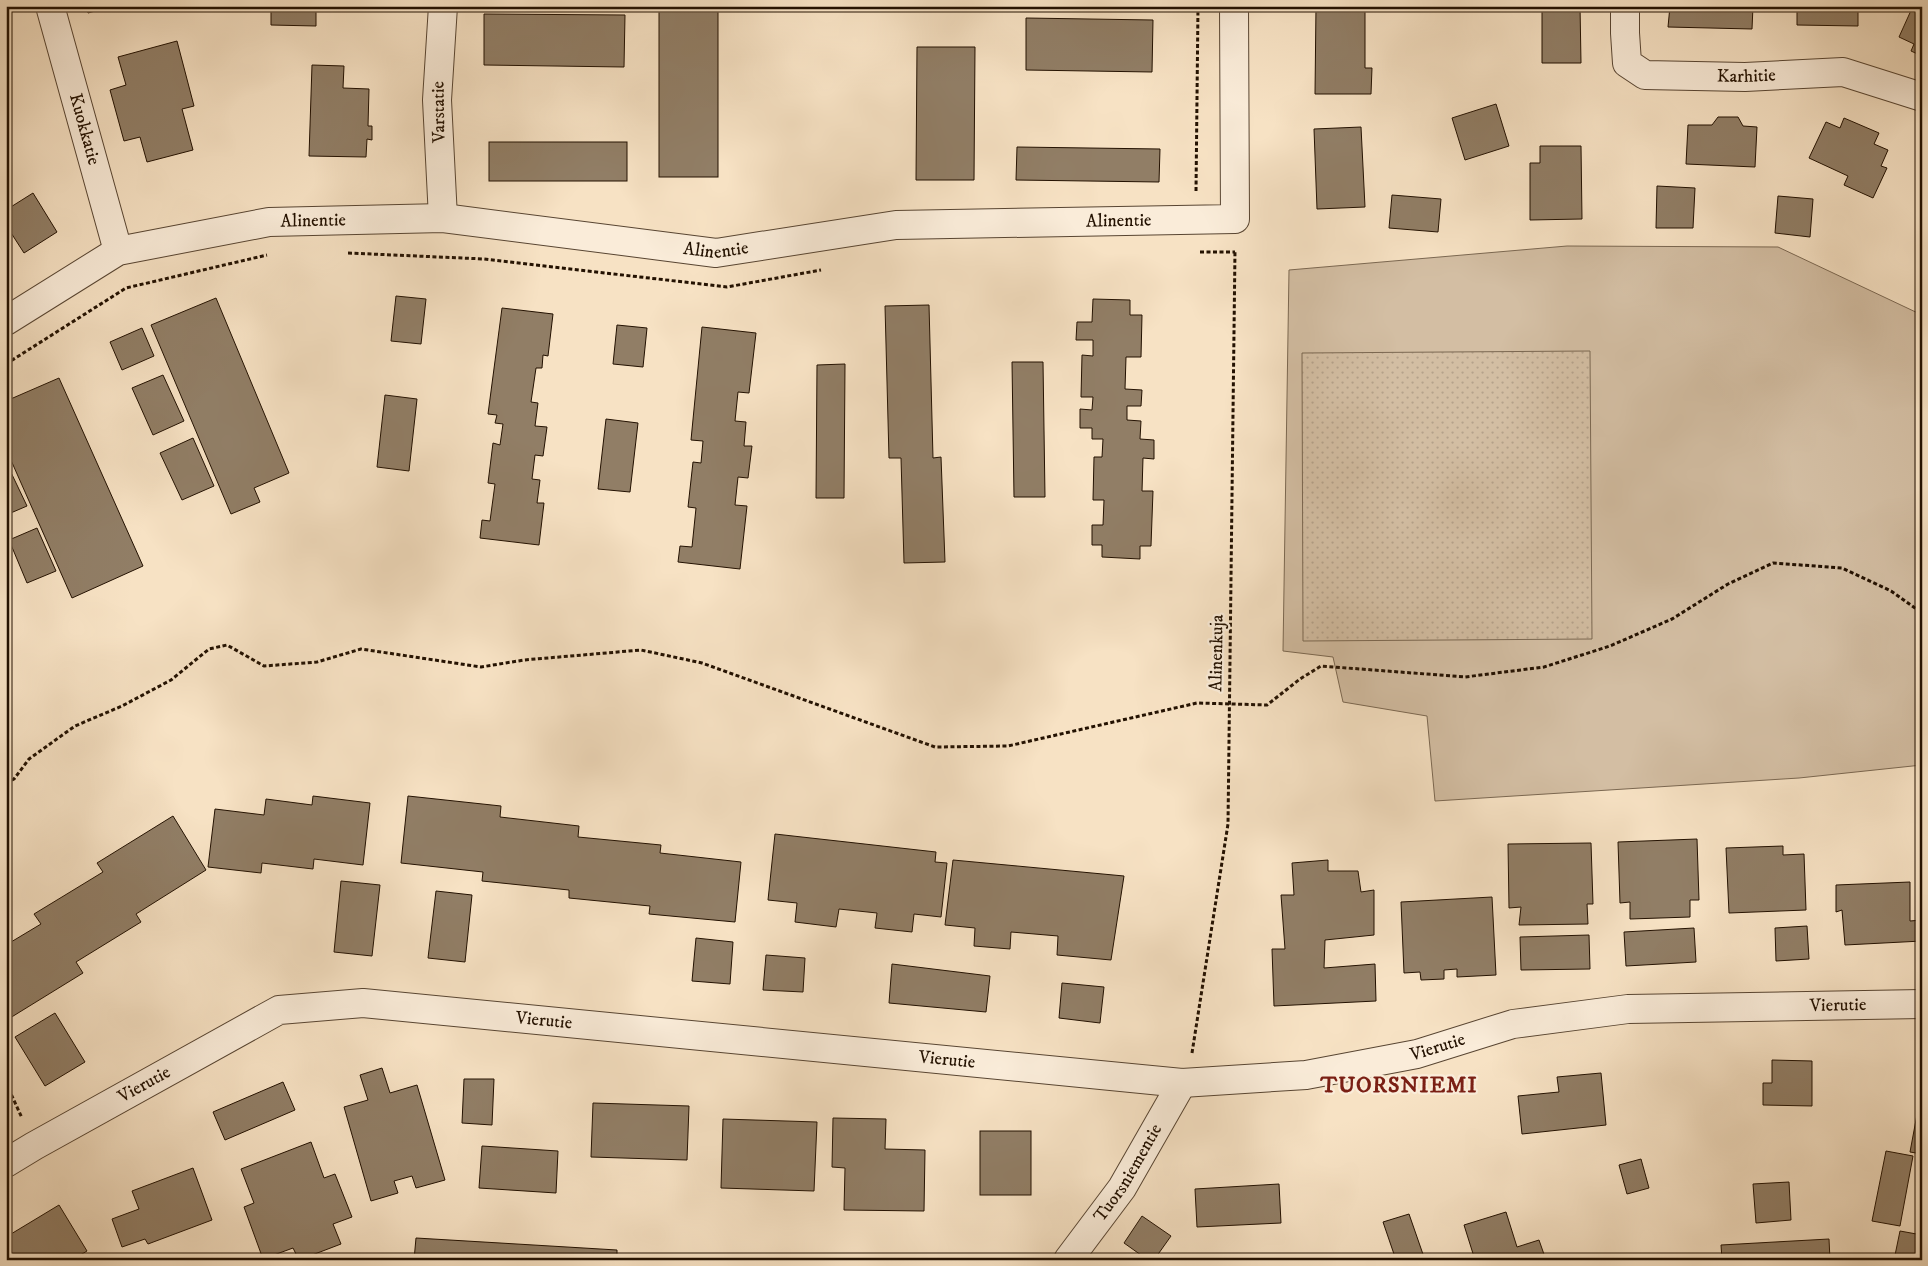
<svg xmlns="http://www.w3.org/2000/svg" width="1928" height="1266" viewBox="0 0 1928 1266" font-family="'IM FELL DW Pica',serif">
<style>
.green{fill:#d3bea3;stroke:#7b6852}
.park{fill:url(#park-dots);stroke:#7b6852}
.building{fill:#917e66;stroke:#231101}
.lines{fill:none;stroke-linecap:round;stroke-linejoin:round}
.minor-casing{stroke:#584532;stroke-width:30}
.path{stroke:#231101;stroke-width:3;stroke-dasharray:4 2.5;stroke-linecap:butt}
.minor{stroke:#faecd9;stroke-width:28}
.labels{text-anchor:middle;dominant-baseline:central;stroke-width:4.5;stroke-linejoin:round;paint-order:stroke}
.street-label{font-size:18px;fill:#231101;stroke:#faecd9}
.district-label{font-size:22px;font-weight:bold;letter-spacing:1px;fill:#7a1f14;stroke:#faecd9}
</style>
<defs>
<pattern id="park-dots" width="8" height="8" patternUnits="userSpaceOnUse" patternTransform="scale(1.25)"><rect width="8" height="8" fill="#d3bea3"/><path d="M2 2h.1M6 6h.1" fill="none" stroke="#b5a28b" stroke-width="1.8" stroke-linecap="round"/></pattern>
</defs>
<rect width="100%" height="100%" fill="#f7e2c4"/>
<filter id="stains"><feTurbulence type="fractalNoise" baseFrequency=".004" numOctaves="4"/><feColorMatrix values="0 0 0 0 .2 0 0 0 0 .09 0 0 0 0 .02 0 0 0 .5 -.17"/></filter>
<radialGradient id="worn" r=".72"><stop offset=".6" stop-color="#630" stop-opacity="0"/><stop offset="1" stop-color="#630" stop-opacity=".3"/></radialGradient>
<polygon class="green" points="1567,246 1778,247 1922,315 1922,765 1799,778 1435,801 1427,716 1343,702 1333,657 1283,651 1289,270"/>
<polygon class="park" points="1590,351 1592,639 1303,641 1302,353"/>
<g class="building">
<polygon points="86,6 113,6 88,13"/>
<polygon points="271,6 316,6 316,26 271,25"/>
<polygon points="1316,6 1365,6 1365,68 1372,68 1371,94 1315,94"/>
<polygon points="1542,6 1580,6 1581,63 1542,63"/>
<polygon points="1670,6 1753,6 1752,29 1668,27"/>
<polygon points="1797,6 1858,6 1858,26 1797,25"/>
<polygon points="1913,6 1922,6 1922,56 1911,51 1914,44 1899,37"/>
<rect x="659" y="11" width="59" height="166"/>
<polygon points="484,14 625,15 624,67 484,65"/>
<polygon points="1026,18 1153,20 1152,72 1026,70"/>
<polygon points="177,41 194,106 182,109 193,150 147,162 140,137 124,141 110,90 126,85 118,57"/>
<polygon points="917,47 975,47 974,180 916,180"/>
<polygon points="312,65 344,66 343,88 369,89 368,126 372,126 372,140 367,139 366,157 309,156"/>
<polygon points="1496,104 1509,146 1465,160 1452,118"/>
<polygon points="1718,117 1738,117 1743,126 1757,127 1755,167 1686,164 1688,125 1712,125"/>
<polygon points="1844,118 1879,133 1874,144 1888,150 1881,166 1887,168 1873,198 1844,185 1848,176 1809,158 1826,122 1840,128"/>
<polygon points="1361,127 1365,207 1317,209 1314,129"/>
<rect x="489" y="142" width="138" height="39"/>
<polygon points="1540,146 1581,146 1582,219 1530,220 1530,163 1540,163"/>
<polygon points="1017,147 1160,149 1159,182 1016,180"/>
<polygon points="1657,186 1695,188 1693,228 1656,228"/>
<polygon points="33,193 57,232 24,253 6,225 6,210"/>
<polygon points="1392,195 1441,199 1438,232 1389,228"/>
<polygon points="1778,196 1813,199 1810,237 1775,233"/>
<polygon points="396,296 426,299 421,344 391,341"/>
<polygon points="216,298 289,473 254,488 260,502 231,514 151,325"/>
<polygon points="1093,299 1130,300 1130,315 1142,315 1141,357 1126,357 1125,389 1142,390 1141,406 1127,406 1127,420 1141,421 1140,439 1154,440 1154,459 1143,458 1142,491 1153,491 1151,546 1140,546 1140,559 1102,557 1102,545 1092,545 1092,525 1103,525 1104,500 1093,500 1094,457 1102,457 1103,439 1092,439 1092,428 1080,428 1080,409 1092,410 1093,397 1081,397 1082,355 1093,356 1093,340 1076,340 1077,322 1092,322"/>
<polygon points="929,305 933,458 941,457 945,562 904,563 901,458 889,458 885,306"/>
<polygon points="502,308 553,314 548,356 543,355 542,368 536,368 531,402 538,403 535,426 547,427 543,456 535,455 532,479 540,480 537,503 544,503 539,545 480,538 482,520 490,521 495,484 488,483 493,443 500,445 503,424 495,423 497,415 488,414"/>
<polygon points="617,325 647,328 643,367 613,364"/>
<polygon points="702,327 756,333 749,393 738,392 735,421 746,422 744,446 752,446 748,478 738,477 735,505 747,506 740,569 678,562 680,546 692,547 696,508 688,507 693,462 701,463 703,441 691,440"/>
<polygon points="142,328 154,356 122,370 110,342"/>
<polygon points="1012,362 1043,362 1045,497 1014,497"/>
<polygon points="845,364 844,498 816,498 817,365"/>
<polygon points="163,375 184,421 153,435 132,388"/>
<polygon points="59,378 143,566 72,598 6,449 6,401"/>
<polygon points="385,395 417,399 409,471 377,467"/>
<polygon points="606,419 638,423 630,492 598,489"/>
<polygon points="193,438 214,486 182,500 160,453"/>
<polygon points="6,462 27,506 6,515"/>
<polygon points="37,528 56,571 27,583 9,540"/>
<polygon points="313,796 370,803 363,865 314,859 313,869 262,863 261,873 208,867 215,809 264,815 266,799 312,805"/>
<polygon points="408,796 501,806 500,817 579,826 578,837 661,845 660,853 741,862 735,922 649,914 650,906 569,898 569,890 482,881 483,872 401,863"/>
<polygon points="173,816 206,870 136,914 141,922 76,962 83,973 10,1018 6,1012 6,945 41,924 34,914 103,872 97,863"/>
<polygon points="775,834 936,852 935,862 947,863 941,917 914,914 912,932 875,928 877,913 839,909 836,927 795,922 797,903 768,900"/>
<polygon points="1697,839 1699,900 1690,900 1690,917 1630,919 1630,902 1620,903 1618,842"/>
<polygon points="1591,843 1593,904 1587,904 1588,924 1519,925 1521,907 1509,908 1508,844"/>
<polygon points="1783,846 1783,855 1804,854 1806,910 1729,913 1726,848"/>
<polygon points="953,860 1124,876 1111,960 1057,955 1058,936 1011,932 1010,949 974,946 975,928 945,925"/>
<polygon points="1328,860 1328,871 1358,871 1361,892 1374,890 1374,935 1325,940 1324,968 1375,964 1376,1001 1274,1006 1272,949 1285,949 1281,895 1294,895 1292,863"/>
<polygon points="341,881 380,885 372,956 334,952"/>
<polygon points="1910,882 1910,921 1922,920 1922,941 1845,945 1842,910 1836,912 1836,885"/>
<polygon points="436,891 472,895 465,962 428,958"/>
<polygon points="1492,897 1496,975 1457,977 1457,969 1444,970 1444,979 1421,980 1420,972 1404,973 1401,902"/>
<polygon points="1807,926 1809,959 1776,961 1775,928"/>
<polygon points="1694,928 1696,962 1626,966 1624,932"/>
<polygon points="1589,935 1590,969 1521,970 1520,937"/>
<polygon points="696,938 733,942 730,984 692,981"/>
<polygon points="766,955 805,958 803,992 763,990"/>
<polygon points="892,964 990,976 986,1012 889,1003"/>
<polygon points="1062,983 1104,987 1100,1023 1059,1018"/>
<polygon points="55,1013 85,1062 45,1086 15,1037"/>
<polygon points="1772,1060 1812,1061 1812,1106 1763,1105 1763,1083 1772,1083"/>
<polygon points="382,1068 390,1093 417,1085 445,1180 416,1188 412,1176 394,1181 398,1193 371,1201 344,1107 368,1100 360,1075"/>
<polygon points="1601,1073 1606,1125 1522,1134 1518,1096 1559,1092 1557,1077"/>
<polygon points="464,1079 494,1079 492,1125 462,1123"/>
<polygon points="283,1082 295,1110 225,1140 213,1112"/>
<polygon points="1921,1093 1922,1093 1922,1154 1910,1152"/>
<polygon points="593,1103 689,1106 687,1160 591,1157"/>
<polygon points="833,1118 886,1119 885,1149 925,1150 924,1211 844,1210 845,1168 832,1167"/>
<polygon points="723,1119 817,1122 814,1191 721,1188"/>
<rect x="980" y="1131" width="51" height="64"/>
<polygon points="311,1142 324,1178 335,1174 352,1217 333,1224 341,1244 299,1260 293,1248 263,1259 244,1207 254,1203 241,1169"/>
<polygon points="482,1146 558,1151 556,1193 479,1188"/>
<polygon points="1886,1151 1913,1156 1900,1226 1872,1221"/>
<polygon points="1641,1159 1649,1188 1627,1194 1619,1165"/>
<polygon points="193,1168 212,1220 148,1244 145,1239 122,1247 112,1219 139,1209 132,1191"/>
<polygon points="1789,1182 1791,1220 1756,1223 1753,1184"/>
<polygon points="1279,1184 1281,1223 1197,1227 1195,1189"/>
<polygon points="59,1205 87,1251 72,1260 6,1260 6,1237"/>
<polygon points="1506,1212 1517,1247 1539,1240 1546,1260 1475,1260 1464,1225"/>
<polygon points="1409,1214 1425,1260 1396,1260 1383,1222"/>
<polygon points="1142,1216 1171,1236 1154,1260 1148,1260 1124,1243"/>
<polygon points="1900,1231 1922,1235 1922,1260 1894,1260"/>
<polygon points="416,1238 617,1250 617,1260 414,1260"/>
<polygon points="1829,1239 1830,1260 1722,1260 1721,1245"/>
</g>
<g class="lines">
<g class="minor-casing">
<g id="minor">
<path id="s1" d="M50,6L118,251"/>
<path id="s2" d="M1625,6V33L1627,63L1645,75L1745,77L1843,72L1922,97"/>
<polyline points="443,218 437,100 443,6"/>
<path id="s3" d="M6,321L118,251L269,222L443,218L716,253L896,225L1235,219L1234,6"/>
<path id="s4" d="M6,1163L34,1146L279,1010L363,1003L1182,1083L1306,1075L1417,1054L1513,1024L1628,1009L1922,1004"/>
<path id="s5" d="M1068,1260L1122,1188L1182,1083"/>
</g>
</g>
<g class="path">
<polyline points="1196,191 1198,6"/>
<polyline points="1200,252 1235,252"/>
<polyline points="348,253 484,259 727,287 821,270"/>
<polyline points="6,364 126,288 267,255"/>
<polyline points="6,783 14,779 29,759 75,726 122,706 171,680 209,649 227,645 264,666 317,662 361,649 481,667 524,660 641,650 702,663 935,747 1008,746 1197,703 1267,705 1300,679 1321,666 1465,677 1544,667 1610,646 1672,619 1728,584 1773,563 1842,568 1891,591 1922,613"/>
<polyline points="1192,1053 1228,824 1235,250"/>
<polyline points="6,1083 22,1118"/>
</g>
<use href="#minor" class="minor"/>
</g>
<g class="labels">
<g class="street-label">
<text stroke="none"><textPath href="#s2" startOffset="180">Karhitie</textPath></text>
<text transform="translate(439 112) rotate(-91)">Varstatie</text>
<text stroke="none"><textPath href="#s1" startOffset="128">Kuokkatie</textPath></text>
<text stroke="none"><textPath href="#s3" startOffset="330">Alinentie</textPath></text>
<text stroke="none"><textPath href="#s3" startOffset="1140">Alinentie</textPath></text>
<text stroke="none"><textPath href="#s3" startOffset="735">Alinentie</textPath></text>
<text transform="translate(1217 653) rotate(-89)">Alinenkuja</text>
<text stroke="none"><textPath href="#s4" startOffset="1884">Vierutie</textPath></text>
<text stroke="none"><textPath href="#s4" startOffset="579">Vierutie</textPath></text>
<text stroke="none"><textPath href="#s4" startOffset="1479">Vierutie</textPath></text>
<text stroke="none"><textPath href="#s4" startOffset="984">Vierutie</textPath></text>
<text stroke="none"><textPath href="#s4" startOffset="159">Vierutie</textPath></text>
<text stroke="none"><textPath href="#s5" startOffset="106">Tuorsniementie</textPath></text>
</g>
<g class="district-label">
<text x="1399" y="1085">TUORSNIEMI</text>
</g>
</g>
<rect width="1928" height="1266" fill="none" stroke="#f7e2c4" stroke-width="25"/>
<rect x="8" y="8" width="1913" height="1251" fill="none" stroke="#231101" stroke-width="2.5"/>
<rect x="12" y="12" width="1903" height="1241" fill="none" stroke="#231101"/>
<rect width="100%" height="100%" filter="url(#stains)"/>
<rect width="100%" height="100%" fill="url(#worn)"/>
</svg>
